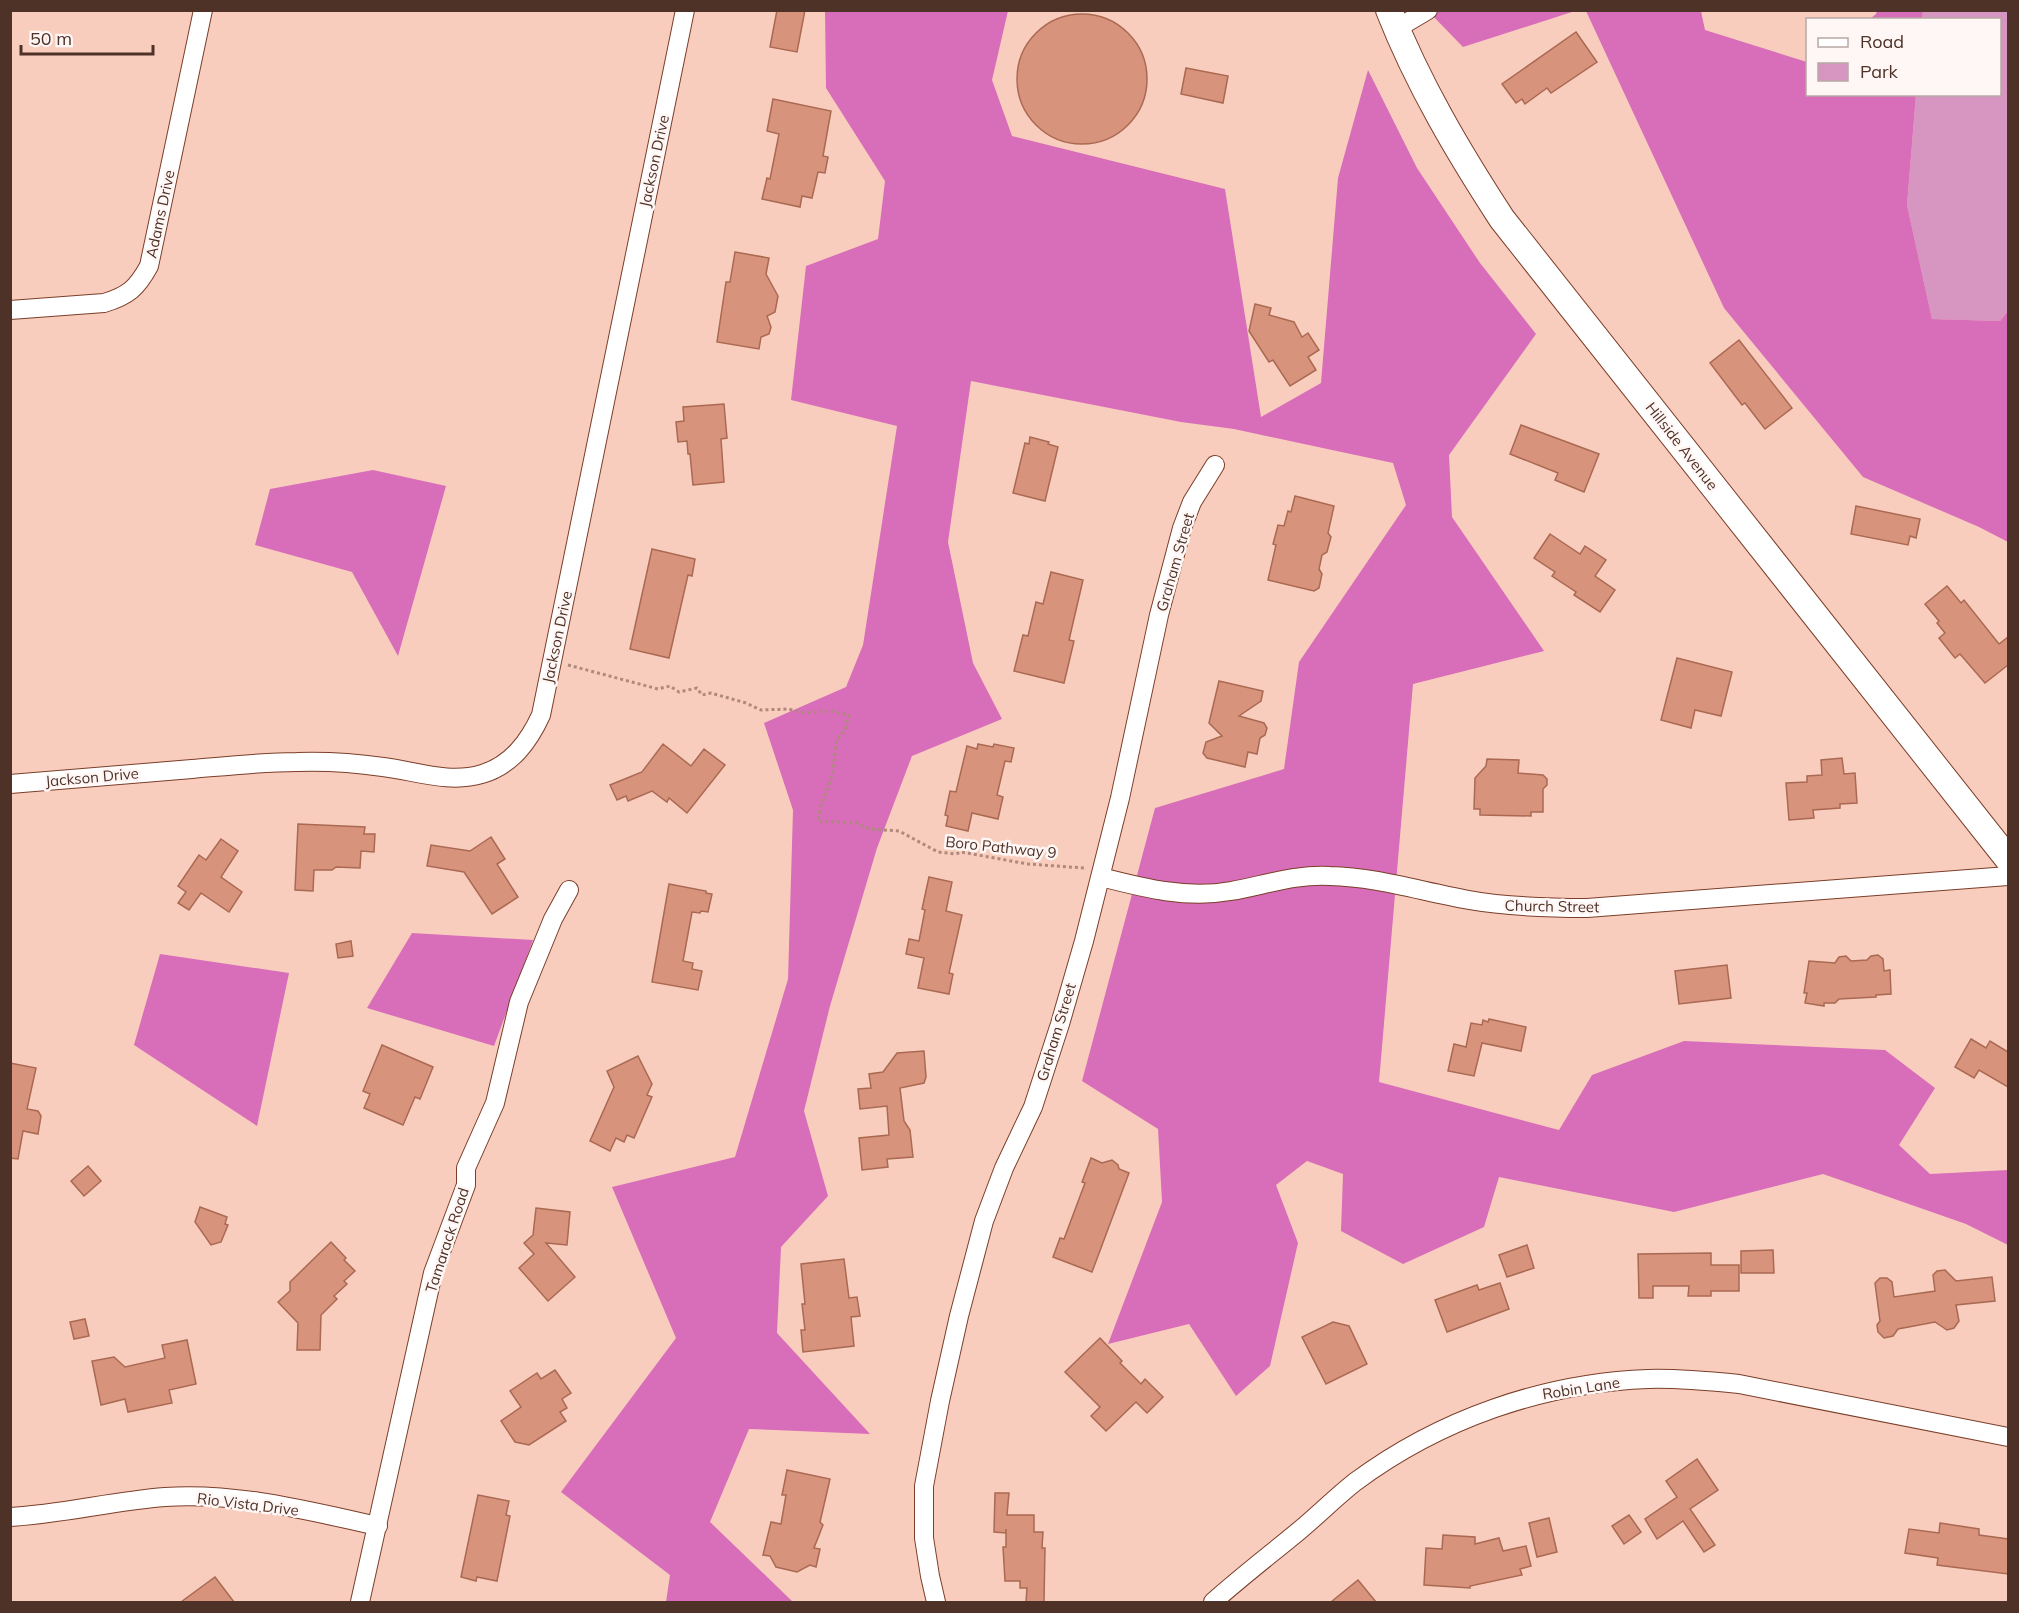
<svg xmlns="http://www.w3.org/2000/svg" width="2019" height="1613" viewBox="0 0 2019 1613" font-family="Mulish,sans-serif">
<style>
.green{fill:#d795c1}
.forest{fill:#d86eb9}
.building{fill:#d8937c;stroke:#aa6952;stroke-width:1.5}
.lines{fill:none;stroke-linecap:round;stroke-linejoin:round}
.minor-casing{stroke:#7b3e29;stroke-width:20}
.secondary-casing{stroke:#7b3e29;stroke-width:28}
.path{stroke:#af897c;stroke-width:3;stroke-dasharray:3 3;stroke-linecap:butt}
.minor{stroke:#fff;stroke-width:18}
.secondary{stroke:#fff;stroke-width:26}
.labels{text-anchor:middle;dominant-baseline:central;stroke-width:5;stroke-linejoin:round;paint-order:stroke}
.street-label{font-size:15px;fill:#4e3127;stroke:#fff7f5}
</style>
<rect width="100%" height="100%" fill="#f9cdbe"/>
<polygon class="green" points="1923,11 2008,11 2008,311 2000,321 1932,319 1907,205 1916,95 2000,94 2000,20 1922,19"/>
<g class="forest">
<polygon points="825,11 1008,11 992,80 1012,136 1225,189 1261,417 1321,383 1338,178 1368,70 1417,168 1480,263 1536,334 1449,455 1452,517 1544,651 1413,684 1379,1082 1559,1130 1592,1075 1684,1041 1885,1050 1935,1088 1899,1145 1930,1174 2008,1170 2008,1245 1966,1224 1823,1174 1674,1212 1499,1177 1484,1227 1403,1264 1341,1231 1343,1174 1307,1161 1276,1185 1298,1243 1270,1366 1236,1396 1189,1324 1108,1344 1162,1202 1158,1129 1082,1081 1155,808 1284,769 1299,662 1406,505 1393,463 1234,429 1181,422 971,381 948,542 973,663 1002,719 912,756 877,848 830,1006 804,1111 828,1196 781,1247 777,1333 870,1434 749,1429 710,1522 793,1602 666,1602 670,1575 561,1492 676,1338 612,1187 735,1157 788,979 793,810 764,723 846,687 863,645 897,426 791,400 806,266 878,239 885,181 826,88"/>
<polygon points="1428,11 1575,11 1463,47"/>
<polygon points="1586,11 1701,11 1705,30 1807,62 1808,94 1916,95 1907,205 1932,319 2000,321 2008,311 2008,542 1979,527 1863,477 1724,308"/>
<polygon points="1877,11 1923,11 1922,19 1870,19 1876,14"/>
<polygon points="373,470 446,486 398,656 352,572 255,545 270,489"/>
<polygon points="412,933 533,940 494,1046 367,1008"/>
<polygon points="160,954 289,973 257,1126 134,1045"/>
</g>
<g class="building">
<polygon points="777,10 805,10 797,52 770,47"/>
<circle cx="1082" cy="79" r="65"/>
<polygon points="1576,32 1597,62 1551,93 1547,88 1525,104 1522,99 1516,103 1502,84"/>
<polygon points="1186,68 1228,76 1223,103 1181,94"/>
<polygon points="773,99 831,111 823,156 828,157 825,173 818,172 812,198 802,196 800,207 762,199 767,178 770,179 779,134 767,131"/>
<polygon points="735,252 769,258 766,274 778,296 775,312 767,316 771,327 769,334 761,337 759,349 717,342 726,282 730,282"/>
<polygon points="1255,304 1271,308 1269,315 1294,322 1302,337 1308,333 1319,350 1308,357 1316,370 1290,386 1273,360 1269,362 1249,331"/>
<polygon points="1739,340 1792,408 1765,429 1745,403 1742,405 1710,363"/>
<polygon points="724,404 727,438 721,439 724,482 693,485 690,454 688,454 687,441 678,442 676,422 684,421 683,407"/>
<polygon points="1521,425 1599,454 1584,492 1555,480 1558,473 1510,454"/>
<polygon points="1030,437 1049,442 1048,444 1058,447 1045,501 1013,493 1025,443 1029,444"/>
<polygon points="1295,496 1334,506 1328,533 1331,537 1327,552 1322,555 1319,569 1322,574 1319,588 1314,591 1268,580 1276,545 1273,544 1278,525 1284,526 1288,511 1291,512"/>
<polygon points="1856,506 1920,519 1916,538 1910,536 1908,545 1851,534"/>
<polygon points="1550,534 1580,554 1585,546 1606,560 1595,576 1615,590 1600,612 1574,595 1576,592 1552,576 1555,572 1534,558"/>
<polygon points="652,549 695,559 692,576 688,575 669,658 630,649"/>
<polygon points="1051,572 1083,580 1069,640 1074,641 1064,683 1014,671 1023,635 1028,636 1036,602 1043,604"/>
<polygon points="1947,586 1961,603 1964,600 1999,644 2008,637 2008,665 1985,683 1960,654 1955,658 1939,638 1945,633 1937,623 1939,621 1925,604"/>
<polygon points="1677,658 1732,672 1721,716 1695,710 1691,728 1661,720"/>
<polygon points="1219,681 1263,691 1261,701 1239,716 1264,723 1267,728 1265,735 1260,738 1257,754 1248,752 1245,767 1207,758 1203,753 1206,742 1222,736 1209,723"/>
<polygon points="663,744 691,766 704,749 725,765 687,813 669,798 667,802 652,791 628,801 626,796 617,800 610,785 642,772"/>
<polygon points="978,744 993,747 994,744 1014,748 1011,762 1005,761 997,795 1003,797 998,819 972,813 968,831 946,826 948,816 945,815 950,791 956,792 967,746 977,749"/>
<polygon points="1842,758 1844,774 1855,773 1857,803 1840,804 1840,808 1813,810 1814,818 1789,820 1786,783 1807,782 1807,776 1822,775 1821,760"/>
<polygon points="1487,759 1519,760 1518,773 1543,775 1547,779 1547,785 1543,789 1543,812 1531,812 1531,816 1480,815 1480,809 1474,809 1475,778 1486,766"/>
<polygon points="298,824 365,827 364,834 375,834 374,852 361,851 360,868 336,867 332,870 314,870 313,891 295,890"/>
<polygon points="491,837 505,859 497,864 518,897 492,914 464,872 427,866 431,845 470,851"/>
<polygon points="221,839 238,851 221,877 242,892 229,912 201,893 189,910 178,903 186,892 178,886 199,855 206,860"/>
<polygon points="929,877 952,882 946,911 962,915 949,973 953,974 949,994 918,988 924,958 906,954 909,939 919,941 925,910 922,909"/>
<polygon points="669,884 706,891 706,893 712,894 708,912 701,911 700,913 692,912 683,961 693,963 692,969 702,971 698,990 652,982"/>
<polygon points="351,941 353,956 338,958 336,944"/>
<polygon points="1878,955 1883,959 1884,971 1890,970 1891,994 1876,995 1876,997 1839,999 1835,1003 1824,1003 1824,1006 1805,1003 1807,993 1804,993 1809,961 1835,963 1839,957 1846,956 1851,961 1867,960 1871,956"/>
<polygon points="1727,965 1731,998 1679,1004 1675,971"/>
<polygon points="1489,1019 1526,1027 1521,1051 1482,1043 1474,1076 1448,1071 1454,1044 1466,1047 1471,1023 1482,1025 1483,1020 1488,1022"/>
<polygon points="1971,1039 1986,1048 1990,1041 2008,1052 2008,1087 1979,1070 1974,1078 1955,1067"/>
<polygon points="382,1045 433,1067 420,1099 415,1097 403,1125 364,1108 370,1094 363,1091"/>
<polygon points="924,1051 926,1077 924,1083 900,1088 904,1121 910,1130 913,1157 887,1159 888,1167 862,1170 859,1138 889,1135 887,1106 860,1109 858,1089 871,1088 869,1074 883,1072 897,1053"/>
<polygon points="638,1056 652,1084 647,1095 652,1097 634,1138 627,1135 624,1142 616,1138 610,1151 590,1141 614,1087 607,1071"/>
<polygon points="10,1063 36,1068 27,1109 38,1111 41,1116 38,1134 23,1131 18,1159 10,1158"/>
<polygon points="1091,1158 1102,1163 1112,1160 1118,1165 1119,1169 1129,1173 1092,1272 1053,1257 1060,1238 1064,1239 1085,1183 1082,1182"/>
<polygon points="88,1166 101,1181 84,1196 71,1181"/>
<polygon points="200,1207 227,1217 225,1224 228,1225 221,1242 211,1245 195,1222"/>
<polygon points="536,1208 570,1212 567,1245 546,1243 575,1277 548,1301 519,1268 534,1254 524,1243 533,1235"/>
<polygon points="331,1242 346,1258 344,1260 355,1271 344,1281 347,1284 334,1296 337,1299 321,1315 320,1350 297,1350 298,1323 278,1302 290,1291 290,1282"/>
<polygon points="1527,1245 1534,1268 1507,1277 1499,1255"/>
<polygon points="1773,1250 1774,1273 1741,1273 1741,1251"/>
<polygon points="1711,1253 1711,1265 1739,1265 1739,1291 1711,1291 1711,1296 1688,1296 1689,1286 1653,1286 1653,1298 1639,1298 1638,1254"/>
<polygon points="844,1259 849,1298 857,1297 860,1316 851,1317 854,1346 803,1352 801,1330 805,1330 802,1304 805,1304 801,1264"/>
<polygon points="1945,1270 1956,1281 1992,1277 1995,1301 1956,1305 1959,1321 1954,1328 1947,1330 1935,1322 1898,1329 1893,1336 1884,1338 1878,1332 1877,1325 1880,1321 1875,1283 1880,1278 1887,1278 1892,1282 1894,1297 1935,1291 1933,1275 1937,1271"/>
<polygon points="1500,1283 1509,1309 1447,1332 1435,1300 1477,1285 1479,1290"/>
<polygon points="85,1319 89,1336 74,1339 70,1322"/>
<polygon points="1333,1322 1349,1326 1367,1364 1326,1384 1302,1337"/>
<polygon points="1100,1338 1122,1361 1120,1363 1141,1384 1145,1379 1163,1397 1147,1413 1136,1402 1106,1431 1091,1416 1100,1407 1065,1372"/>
<polygon points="187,1340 196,1384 169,1390 172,1403 128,1412 125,1399 101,1405 92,1361 114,1357 125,1367 165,1358 162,1345"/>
<polygon points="555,1370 571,1393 562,1399 567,1408 560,1412 566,1421 529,1445 515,1442 501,1421 521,1407 510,1391 537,1373 541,1379"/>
<polygon points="1697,1459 1718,1490 1690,1509 1715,1545 1704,1552 1683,1521 1657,1539 1645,1519 1677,1497 1666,1481"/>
<polygon points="787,1470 830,1479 820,1522 823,1525 814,1548 820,1549 816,1567 810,1565 797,1572 776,1567 770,1556 763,1555 771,1522 781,1524 786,1495 782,1495"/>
<polygon points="995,1493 1009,1493 1007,1515 1034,1515 1034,1532 1043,1532 1042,1548 1045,1548 1044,1602 1026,1602 1027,1588 1020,1588 1020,1581 1005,1581 1003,1547 1006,1547 1006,1529 1006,1533 994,1532"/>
<polygon points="478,1495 509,1501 506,1515 510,1516 497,1581 477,1577 476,1581 461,1577"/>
<polygon points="1629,1515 1641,1532 1624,1544 1612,1526"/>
<polygon points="1549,1518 1557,1552 1537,1557 1529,1523"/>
<polygon points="1940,1523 1979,1529 1979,1535 2008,1539 2008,1574 1937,1565 1938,1558 1905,1553 1909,1529 1939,1533"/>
<polygon points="1443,1535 1475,1537 1475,1544 1499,1538 1503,1551 1526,1546 1531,1566 1520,1569 1522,1575 1470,1586 1470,1588 1424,1585 1426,1548 1442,1549"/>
<polygon points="215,1577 234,1602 181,1602"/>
<polygon points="1358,1580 1376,1602 1331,1602"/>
</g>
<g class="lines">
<g class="minor-casing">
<g id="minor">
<polyline points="1396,29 1428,10"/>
<path d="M10,310L104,303C128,296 137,288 149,266L203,10"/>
<path d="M10,784C71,779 132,774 192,769C227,766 262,762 297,762C326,761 355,763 383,767C416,771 449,784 482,774C512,765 529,741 541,715L685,10"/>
<path d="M1101,877C1144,888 1186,899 1231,891C1265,885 1296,874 1330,876C1377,877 1423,892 1469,900C1508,907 1548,908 1587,908L2008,876"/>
<path d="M10,1517C63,1514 113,1501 165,1497C237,1492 308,1511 378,1526"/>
<polyline points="360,1602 433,1273 466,1185 466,1168 495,1103 519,1002 553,919 569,890"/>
<polyline points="936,1602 930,1576 924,1538 924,1486 940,1401 959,1316 984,1221 1004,1168 1033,1107 1060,1024 1084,941 1120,798 1159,615 1182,528 1192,502 1215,465"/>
<path d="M1213,1602C1241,1577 1271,1554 1300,1530C1319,1514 1336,1497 1355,1482C1440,1419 1543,1383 1648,1379C1678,1378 1708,1381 1739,1384L2008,1437"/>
</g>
</g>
<g class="secondary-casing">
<path id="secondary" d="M1389,10C1418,84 1459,153 1502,219L2008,859"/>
</g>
<polyline class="path" points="568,665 658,689 670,686 679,692 697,688 702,695 711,693 746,703 761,710 788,709 805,713 832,711 849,715 845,730 837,739 832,776 820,808 818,821 856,823 870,829 899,831 938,852 956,854 961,852 1028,864 1084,868"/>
<use href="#minor" class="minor"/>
<use href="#secondary" class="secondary"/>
</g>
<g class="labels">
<g class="street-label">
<text transform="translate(654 161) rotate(-78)">Jackson Drive</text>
<text transform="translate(160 214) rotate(-78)">Adams Drive</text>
<text transform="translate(1682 446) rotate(52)">Hillside Avenue</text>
<text transform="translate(1175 562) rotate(-74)">Graham Street</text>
<text transform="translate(557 637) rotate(-78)">Jackson Drive</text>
<text transform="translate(92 777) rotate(-5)">Jackson Drive</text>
<text transform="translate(1001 847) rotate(6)">Boro Pathway 9</text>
<text transform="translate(1552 906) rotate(1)">Church Street</text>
<text transform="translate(1056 1032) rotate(-73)">Graham Street</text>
<text transform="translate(447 1240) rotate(-72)">Tamarack Road</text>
<text transform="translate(1581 1388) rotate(-9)">Robin Lane</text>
<text transform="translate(248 1504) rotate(7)">Rio Vista Drive</text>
</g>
</g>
<rect width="2019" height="1613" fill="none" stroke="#4e3127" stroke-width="24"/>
<rect x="1806" y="18" width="195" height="78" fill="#fff7f5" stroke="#b8a8a3" stroke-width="1.5"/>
<rect x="1818" y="38" width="30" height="9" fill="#ffffff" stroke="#b8a8a3" stroke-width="1.5"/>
<text x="1860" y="48" font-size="18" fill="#4e3127">Road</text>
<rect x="1818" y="63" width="30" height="18" fill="#d795c1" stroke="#b8a8a3" stroke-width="1.5"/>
<text x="1860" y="78" font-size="18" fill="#4e3127">Park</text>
<path d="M21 45v9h132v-9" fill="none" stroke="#4e3127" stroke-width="3"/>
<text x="30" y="45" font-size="18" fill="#4e3127" stroke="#fff7f5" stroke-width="4.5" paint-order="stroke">50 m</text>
</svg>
